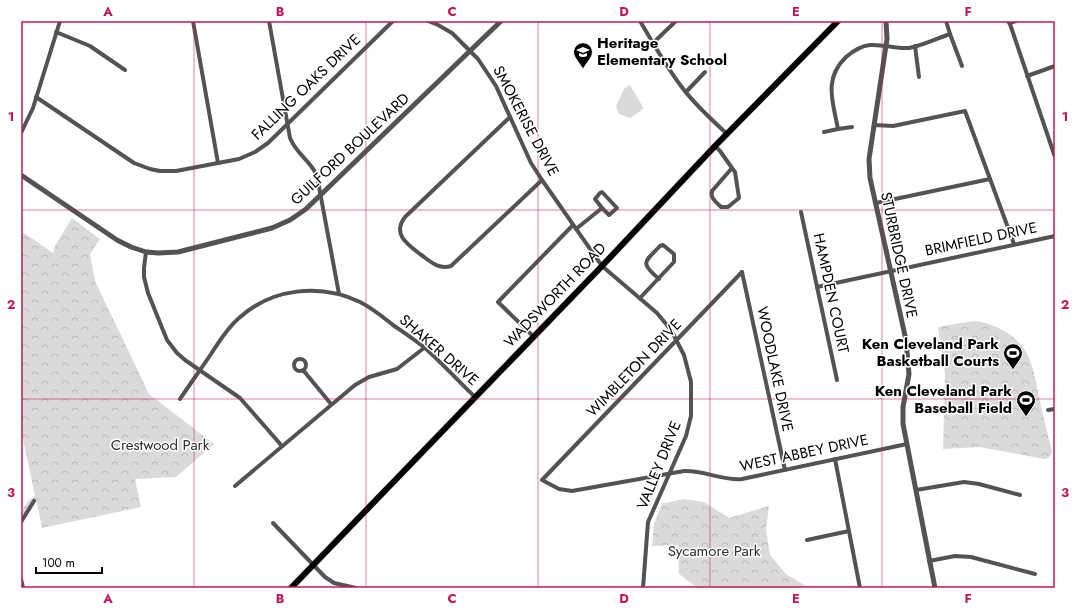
<svg xmlns="http://www.w3.org/2000/svg" width="1076" height="609" viewBox="0 0 1076 609" font-family="Jost,sans-serif">
<style>
.green{fill:#dadada}
.forest{fill:url(#forest-crowns)}
.lines{fill:none;stroke-linecap:round;stroke-linejoin:round}
.trunk-casing{stroke:#dbdbdb;stroke-width:7}
.minor{stroke:#535353;stroke-width:4}
.tertiary{stroke:#535353;stroke-width:5}
.trunk{stroke:#000;stroke-width:6}
.grid{fill:none;stroke:#c2185b;stroke-width:1;stroke-opacity:0.55}
.labels{text-anchor:middle;dominant-baseline:central;stroke-width:3;stroke-linejoin:round;paint-order:stroke}
.poi-label{font-size:15px;font-weight:bold;fill:#000;stroke:#fff;text-anchor:end}
.street-label{font-size:15px;fill:#000;stroke:#fff}
.park-label{font-size:15px;fill:#313131;stroke:#fff}
.neatline{fill:none;stroke:#c2185b;stroke-width:1.5}
.grid-label{font-size:13px;text-anchor:middle;font-weight:bold;fill:#c2185b}
</style>
<defs>
<pattern id="forest-crowns" width="20" height="18" patternUnits="userSpaceOnUse"><rect width="20" height="18" fill="#dadada"/><path d="M2 6a3 3 0 1 1 6 0M12 15a3 3 0 1 1 6 0" fill="none" stroke="#b9b9b9"/></pattern>
</defs>
<rect width="100%" height="100%" fill="#fff"/>
<polygon class="green" points="630,85 643,107 643,109 630,118 619,114 616,106 624,89"/>
<g class="forest">
<path d="M72,218L100,239L90,254L95,281L149,394L214,444L176,477L135,479L141,507L42,528L37,503L34,500L21,519C21,510 27,500 35,496L21,429V231L53,253L55,246Z"/>
<path d="M976,321C996,324 1019,336 1028,356C1034,368 1036,383 1039,397C1043,415 1047,433 1052,451C1051,456 1050,458 1045,459L979,447L943,449L945,374L938,327L960,323Z"/>
<polygon points="683,499 704,502 729,518 769,506 766,530 770,555 786,574 809,588 698,588 679,574 678,545 652,546 654,524 662,504"/>
</g>
<g class="lines">
<g class="trunk-casing">
<polyline id="trunk" points="291,588 602,266 715,146 838,21"/>
</g>
<g class="minor">
<polyline points="193,21 218,163"/>
<path d="M269,21L290,138C297,155 311,161 317,176L339,294"/>
<polyline points="428,21 438,25 452,33 478,59 496,86 531,163 542,180 602,266 657,313 671,330 684,355 691,382 691,416 686,436 648,522 643,588"/>
<path d="M640,21C653,43 665,65 681,86C694,104 711,119 727,134"/>
<polyline points="1009,21 1055,157"/>
<polyline points="1009,23 1016,21"/>
<polyline points="56,32 90,46 125,70"/>
<polyline points="950,34 962,66"/>
<polyline points="653,43 676,21"/>
<polyline points="915,46 919,77"/>
<polyline points="1027,76 1055,66"/>
<polyline points="686,92 705,72"/>
<polyline points="36,97 134,163 150,169 160,171 176,171 239,159 255,152 268,143 393,21"/>
<path d="M510,117L405,217C392,234 407,244 420,254C430,261 438,270 451,266L542,180"/>
<polyline points="874,125 893,126 965,111 1014,244"/>
<polyline points="838,129 852,127"/>
<path d="M824,132L838,129C833,102 823,79 846,57C853,51 860,46 870,45C883,44 896,49 909,48C922,46 938,38 950,34L946,21"/>
<polyline points="21,133 33,108 60,21"/>
<path d="M715,146L720,151L732,168L712,191C710,198 716,202 721,207H728L739,198L735,172L732,168"/>
<polyline points="876,203 990,179"/>
<polyline points="801,212 837,380"/>
<polyline points="576,229 602,208 609,215 617,208 602,192 600,193 595,199 602,208"/>
<polyline points="146,252 144,268 144,277 148,293 167,340 177,353 185,360 240,398 282,446"/>
<path d="M742,272L542,480L559,489L572,491L684,471C704,470 722,481 742,479L907,444"/>
<polyline points="742,272 785,470"/>
<polyline points="817,287 1055,236"/>
<path d="M640,298L674,262V254L663,245L660,246C645,262 639,262 659,279"/>
<polyline points="533,336 498,302 573,225"/>
<circle cx="300" cy="365" r="6"/>
<polyline points="303,370 331,404"/>
<path d="M180,399C190,384 201,369 211,354C219,342 227,328 239,318C272,288 320,283 360,302C372,308 383,317 393,325C403,332 415,340 425,348C442,363 458,381 475,397"/>
<polyline points="1048,410 1055,409"/>
<polyline points="835,459 860,588"/>
<polyline points="235,486 355,385 369,377 397,369 424,348"/>
<polyline points="916,490 964,482 979,484 1020,495"/>
<polyline points="21,522 34,501"/>
<polyline points="273,523 325,577 334,583 356,588"/>
<polyline points="807,540 849,531"/>
<polyline points="929,561 955,556 971,557 1035,574"/>
<polyline points="21,579 23,588"/>
</g>
<g class="tertiary">
<polyline points="886,21 887,39 869,159 870,178 906,340 909,374 903,407 903,424 935,588"/>
<polyline points="21,175 117,240 131,247 146,252 158,253 178,252 272,228 290,220 306,209 501,21"/>
</g>
<use href="#trunk" class="trunk"/>
</g>
<path class="grid" d="M194,21V588M366,21V588M538,21V588M710,21V588M882,21V588M21,210H1055M21,399H1055"/>
<defs>
<g id="school-pin" transform="scale(1)"><path d="M0 17L-7.5 6A9.5 9.5 0 1 1 7.5 6Z" fill="#000" stroke="#fff"/><path d="M0-5L7-2L0 1L-7-2ZM-4 1L0 2.5L4 1V4Q0 6-4 4Z" fill="#fff"/></g>
<g id="stadium-pin" transform="scale(1)"><path d="M0 17L-7.5 6A9.5 9.5 0 1 1 7.5 6Z" fill="#000" stroke="#fff"/><path d="M0-5a6.5 5 0 1 0 0 10a6.5 5 0 1 0 0-10ZM-3.5-1.8h7v3.6h-7Z" fill="#fff"/></g>
</defs>
<g fill-rule="evenodd">
<use href="#school-pin" x="583" y="52"/>
<use href="#stadium-pin" x="1013" y="353"/>
<use href="#stadium-pin" x="1026" y="400"/>
</g>
<g class="labels">
<g class="poi-label">
<text x="597" y="43" text-anchor="start">Heritage<tspan x="597" dy="17">Elementary School</tspan></text>
<text x="999" y="344">Ken Cleveland Park<tspan x="999" dy="17">Basketball Courts</tspan></text>
<text x="1012" y="391">Ken Cleveland Park<tspan x="1012" dy="17">Baseball Field</tspan></text>
</g>
<g class="street-label">
<text transform="translate(306 87) rotate(-44)">FALLING OAKS DRIVE</text>
<text transform="translate(526 121) rotate(62)">SMOKERISE DRIVE</text>
<text transform="translate(350 149) rotate(-43)">GUILFORD BOULEVARD</text>
<text transform="translate(981 239) rotate(-12)">BRIMFIELD DRIVE</text>
<text transform="translate(899 255) rotate(78)">STURBRIDGE DRIVE</text>
<text transform="translate(831 293) rotate(78)">HAMPDEN COURT</text>
<text transform="translate(555 295) rotate(-46)">WADSWORTH ROAD</text>
<text transform="translate(439 350) rotate(41)">SHAKER DRIVE</text>
<text transform="translate(634 368) rotate(-46)">WIMBLETON DRIVE</text>
<text transform="translate(775 369) rotate(78)">WOODLAKE DRIVE</text>
<text transform="translate(804 453) rotate(-12)">WEST ABBEY DRIVE</text>
<text transform="translate(659 465) rotate(-68)">VALLEY DRIVE</text>
</g>
<g class="park-label">
<text x="160" y="445">Crestwood Park</text>
<text x="714" y="551">Sycamore Park</text>
</g>
</g>
<rect width="1076" height="609" fill="none" stroke="#ffffff" stroke-width="44"/>
<path d="M36 567v6h66v-6" fill="none" stroke="#000000" stroke-width="2"/>
<text x="42" y="567" font-size="12" fill="#000000" stroke="#ffffff" stroke-width="3" paint-order="stroke">100 m</text>
<rect x="22" y="22" width="1032" height="565" class="neatline"/>
<g class="grid-label">
<text x="108" y="16">A</text>
<text x="280" y="16">B</text>
<text x="452" y="16">C</text>
<text x="624" y="16">D</text>
<text x="796" y="16">E</text>
<text x="968" y="16">F</text>
<text x="11" y="121">1</text>
<text x="1065" y="121">1</text>
<text x="11" y="309">2</text>
<text x="1065" y="309">2</text>
<text x="11" y="497">3</text>
<text x="1065" y="497">3</text>
<text x="108" y="603">A</text>
<text x="280" y="603">B</text>
<text x="452" y="603">C</text>
<text x="624" y="603">D</text>
<text x="796" y="603">E</text>
<text x="968" y="603">F</text>
</g>
</svg>
